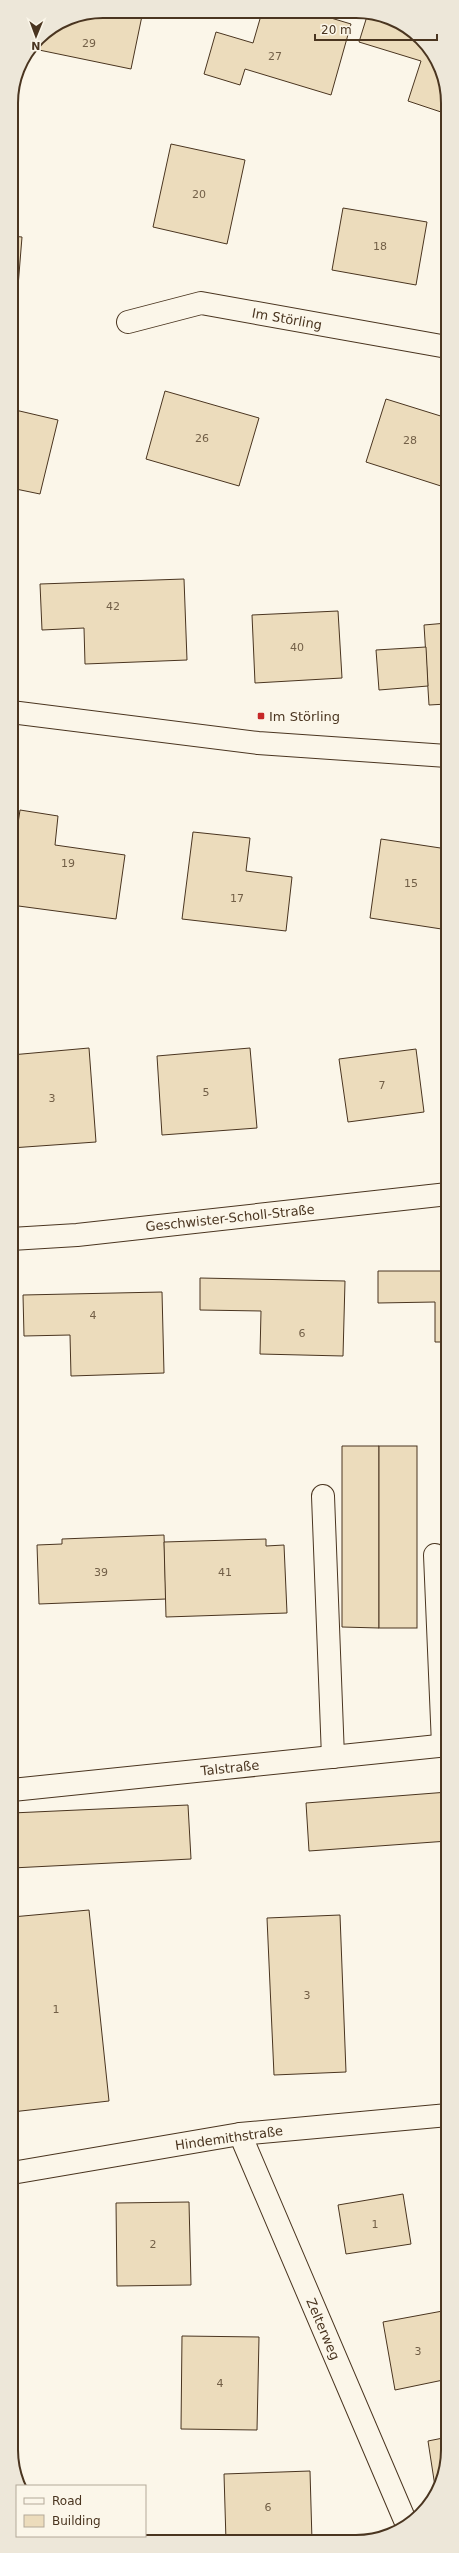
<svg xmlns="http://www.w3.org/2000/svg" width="459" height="2553" viewBox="0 0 459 2553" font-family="'DejaVu Sans',sans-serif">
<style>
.building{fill:#ecdcbc;stroke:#4a3520}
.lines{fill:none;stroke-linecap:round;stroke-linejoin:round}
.minor-casing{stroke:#4a3520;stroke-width:24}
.minor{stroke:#fbf6e9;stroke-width:22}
.poi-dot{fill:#c62828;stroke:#fbf6e9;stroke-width:1.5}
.labels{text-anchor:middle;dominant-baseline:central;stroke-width:3;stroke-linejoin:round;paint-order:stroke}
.number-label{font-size:11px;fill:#725f47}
.street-label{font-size:13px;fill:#4a3520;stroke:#fbf6e9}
.poi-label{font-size:13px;fill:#4a3520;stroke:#fbf6e9;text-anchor:start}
.rim{fill:none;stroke:#4a3520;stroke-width:2}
</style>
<rect width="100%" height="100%" fill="#fbf6e9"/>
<g class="building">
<polygon points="103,11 143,11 131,69 39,50 42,35 68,18"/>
<polygon points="262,12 311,12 351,24 331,95 245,69 240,85 204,74 216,32 253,43"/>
<polygon points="368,13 374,13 425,42 447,91 447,114 408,101 421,61 359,42"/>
<polygon points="171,144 245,160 227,244 153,227"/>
<polygon points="343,208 427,222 416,285 332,270"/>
<polygon points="11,236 22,237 17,299 11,299"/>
<polygon points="165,391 259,418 239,486 146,459"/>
<polygon points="386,399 447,418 447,475 444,487 366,462"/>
<polygon points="11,409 58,420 40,494 11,488"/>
<polygon points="184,579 187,660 85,664 84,628 42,630 40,584"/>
<polygon points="338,611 342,678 255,683 252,615"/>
<polygon points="447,623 447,704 429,705 424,625"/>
<polygon points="426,647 428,686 379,690 376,650"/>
<polygon points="20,810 58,816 55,845 125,855 116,919 11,905 11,871"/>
<polygon points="193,832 250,838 246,871 292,877 286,931 182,919"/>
<polygon points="381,839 447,849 448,930 370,918"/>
<polygon points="89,1048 96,1142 11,1148 11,1055"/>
<polygon points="250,1048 257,1128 162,1135 157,1056"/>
<polygon points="416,1049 424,1112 348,1122 339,1059"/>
<polygon points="378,1271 448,1271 448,1342 435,1342 435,1302 378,1303"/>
<polygon points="200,1278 345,1281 343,1356 260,1354 261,1311 200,1310"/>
<polygon points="162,1292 164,1373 71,1376 70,1335 24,1336 23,1295"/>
<polygon points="342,1446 379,1446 379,1628 342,1627"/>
<rect x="379" y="1446" width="38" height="182"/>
<polygon points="164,1535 166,1599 39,1604 37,1545 62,1544 62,1539"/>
<polygon points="266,1539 266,1546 284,1545 287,1613 166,1617 164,1542"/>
<polygon points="448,1792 448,1841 309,1851 306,1803"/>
<polygon points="188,1805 191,1859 12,1868 12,1813"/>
<polygon points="89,1910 109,2101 12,2112 12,1917"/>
<polygon points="340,1915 346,2072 274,2075 267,1918"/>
<polygon points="403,2194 411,2244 346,2254 338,2205"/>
<polygon points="189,2202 191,2285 117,2286 116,2203"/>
<polygon points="448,2310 448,2379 395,2390 383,2322"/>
<polygon points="182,2336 259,2337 257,2430 181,2429"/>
<polygon points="448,2437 448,2451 441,2485 436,2493 428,2441"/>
<polygon points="310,2471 312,2541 226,2541 224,2474"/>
</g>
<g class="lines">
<g class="minor-casing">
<g id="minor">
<polyline points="128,322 201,303 447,347"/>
<polyline points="11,712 258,743 447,756"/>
<polyline points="11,1239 77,1235 448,1194"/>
<polyline points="323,1496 333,1757"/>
<polyline points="435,1555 443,1745"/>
<polyline points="12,1790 448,1745"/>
<polyline points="240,2134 407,2525"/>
<polyline points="12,2173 240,2134 448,2115"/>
</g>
</g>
<use href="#minor" class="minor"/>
</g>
<rect class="poi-dot" x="257" y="712" width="8" height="8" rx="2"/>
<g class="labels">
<g class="number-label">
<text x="89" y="43">29</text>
<text x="275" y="56">27</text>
<text x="199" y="194">20</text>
<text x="380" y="246">18</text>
<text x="202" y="438">26</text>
<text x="410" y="440">28</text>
<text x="113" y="606">42</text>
<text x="297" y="647">40</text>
<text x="68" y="863">19</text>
<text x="411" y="883">15</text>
<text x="237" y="898">17</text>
<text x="382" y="1085">7</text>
<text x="206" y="1092">5</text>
<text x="52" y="1098">3</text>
<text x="93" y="1315">4</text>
<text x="302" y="1333">6</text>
<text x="101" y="1572">39</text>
<text x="225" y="1572">41</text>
<text x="307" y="1995">3</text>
<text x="56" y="2009">1</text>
<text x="375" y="2224">1</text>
<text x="153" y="2244">2</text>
<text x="418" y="2351">3</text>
<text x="220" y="2383">4</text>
<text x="268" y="2507">6</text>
</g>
<g class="street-label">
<text transform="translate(287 319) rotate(10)">Im Störling</text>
<text transform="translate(230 1218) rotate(-6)">Geschwister-Scholl-Straße</text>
<text transform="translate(230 1768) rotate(-6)">Talstraße</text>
<text transform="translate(229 2138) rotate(-8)">Hindemithstraße</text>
<text transform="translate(323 2329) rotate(67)">Zelterweg</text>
</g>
<g class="poi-label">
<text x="269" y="716">Im Störling</text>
</g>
</g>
<path d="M0 0H459V2553H0ZM103 18H356A85 85 0 0 1 441 103V2450A85 85 0 0 1 356 2535H103A85 85 0 0 1 18 2450V103A85 85 0 0 1 103 18Z" fill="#ede7d9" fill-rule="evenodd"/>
<path class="rim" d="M103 18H356A85 85 0 0 1 441 103V2450A85 85 0 0 1 356 2535H103A85 85 0 0 1 18 2450V103A85 85 0 0 1 103 18Z"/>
<rect x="16" y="2485" width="130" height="52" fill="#fbf6e9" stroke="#b4a999"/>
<rect x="24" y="2498" width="20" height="6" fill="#fbf6e9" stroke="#b4a999"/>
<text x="52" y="2505" font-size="12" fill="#4a3520">Road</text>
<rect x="24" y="2515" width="20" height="12" fill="#ecdcbc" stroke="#b4a999"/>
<text x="52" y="2525" font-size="12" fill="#4a3520">Building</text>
<g transform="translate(36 36) rotate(181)" stroke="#fbf6e9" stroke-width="3" paint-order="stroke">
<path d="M0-3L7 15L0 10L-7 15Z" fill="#4a3520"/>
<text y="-6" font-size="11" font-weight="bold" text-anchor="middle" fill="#4a3520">N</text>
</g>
<path d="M315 34v6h122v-6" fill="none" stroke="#4a3520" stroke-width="2"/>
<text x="321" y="34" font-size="12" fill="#4a3520" stroke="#fbf6e9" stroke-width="3" paint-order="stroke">20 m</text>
</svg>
